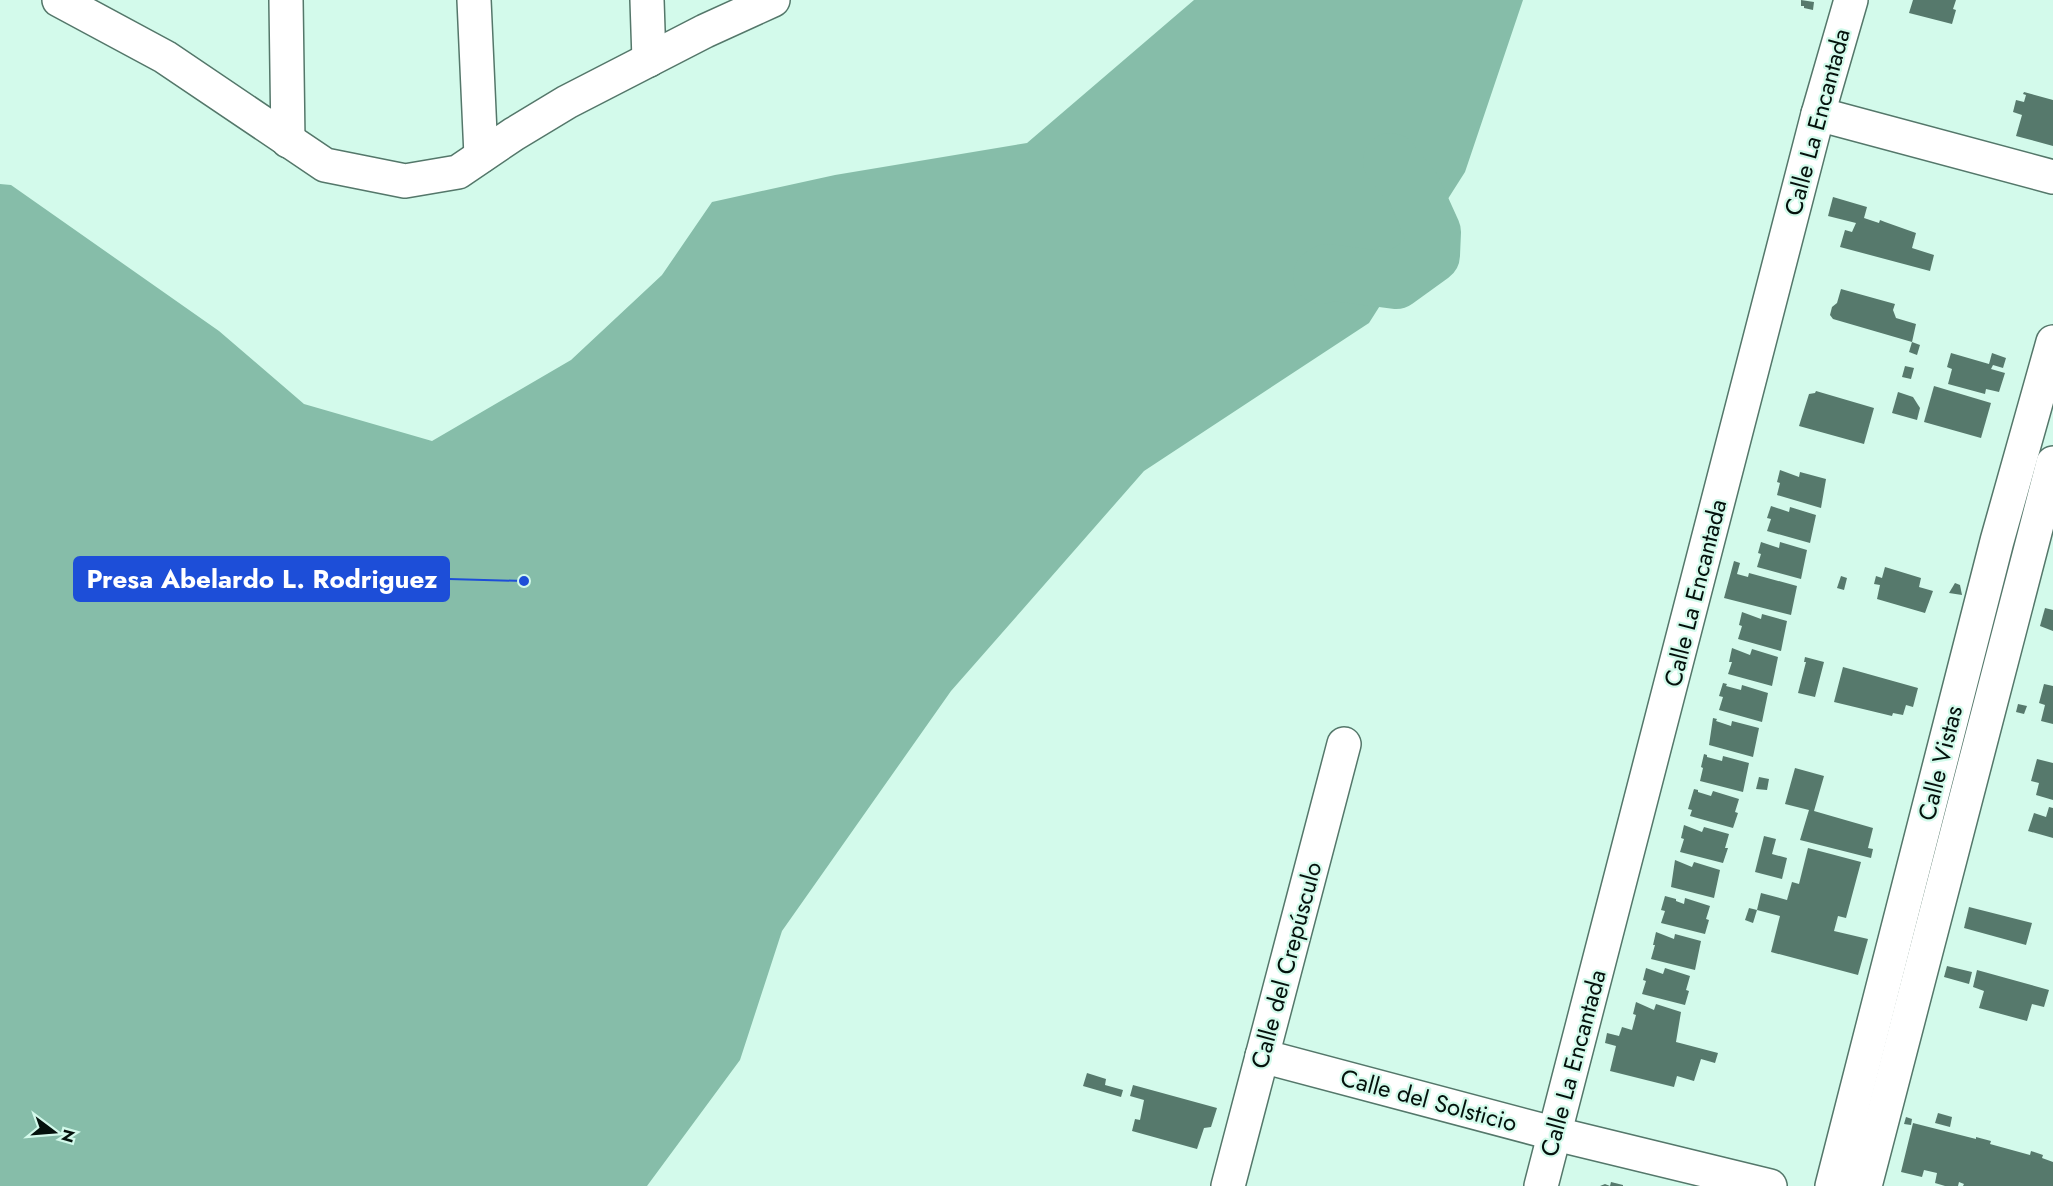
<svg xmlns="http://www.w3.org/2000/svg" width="2053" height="1186" viewBox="0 0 2053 1186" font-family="Jost,sans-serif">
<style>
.water{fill:#86bda9}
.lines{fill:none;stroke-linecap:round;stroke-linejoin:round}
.river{stroke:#86bda9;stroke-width:56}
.building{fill:#56796c}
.street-casing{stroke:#54776a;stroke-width:36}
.secondary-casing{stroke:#54776a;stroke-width:36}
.street{stroke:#fff;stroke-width:33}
.secondary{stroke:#fff;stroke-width:33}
.labels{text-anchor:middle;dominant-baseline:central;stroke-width:4.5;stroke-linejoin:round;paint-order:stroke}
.street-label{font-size:24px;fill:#04110c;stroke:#d3faeb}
.leader{fill:none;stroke:#1d4ed8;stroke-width:2}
.callout-dot{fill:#1d4ed8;stroke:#d3faeb;stroke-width:2}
.callout{fill:#1d4ed8;stroke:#1d4ed8;stroke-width:2}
.callout-label{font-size:26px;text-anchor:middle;font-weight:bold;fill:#fff}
</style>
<rect width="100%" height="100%" fill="#d3faeb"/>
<polygon class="water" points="1194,0 1523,0 1465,172 1369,323 1144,471 951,691 782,931 740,1060 647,1186 0,1186 0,184 11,185 219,331 304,404 432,441 571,360 662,275 712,202 835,175 1027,143"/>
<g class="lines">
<polyline class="river" points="1321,276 1327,272 1396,281 1432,255 1433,232 1414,190 1391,161"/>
</g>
<g class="building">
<polygon points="1801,0 1814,2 1813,10 1804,8 1804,6 1801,6"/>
<polygon points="1913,0 1956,0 1953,9 1956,10 1952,24 1909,13"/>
<polygon points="2024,92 2053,100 2053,146 2016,136 2022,115 2013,112 2016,100 2024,102 2026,95 2023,94"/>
<polygon points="1833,197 1867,207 1864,218 1879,223 1880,220 1885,222 1916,233 1912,248 1934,255 1930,271 1840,247 1845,230 1852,232 1856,223 1828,216"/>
<polygon points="1841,289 1895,304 1893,310 1896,318 1916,324 1912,342 1833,319 1830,315 1832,307 1837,303"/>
<polygon points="1912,342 1920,345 1917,355 1909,352"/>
<polygon points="1951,353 1989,364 1992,353 2006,358 2003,368 1993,365 1991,369 2005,373 1999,392 1986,389 1985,394 1948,384 1952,369 1947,367"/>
<polygon points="1905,366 1914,368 1911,379 1902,377"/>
<polygon points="1934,386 1991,403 1981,438 1924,422"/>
<polygon points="1816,391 1874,408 1864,444 1799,426 1809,394 1815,393"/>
<polygon points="1898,392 1913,397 1920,408 1917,420 1892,413"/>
<polygon points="1780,470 1799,477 1800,472 1826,479 1821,508 1777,495 1780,483 1777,482"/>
<polygon points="1771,506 1789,512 1790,507 1816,515 1810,543 1767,531 1771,519 1767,518"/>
<polygon points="1761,542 1779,548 1780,542 1807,550 1801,579 1757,567 1761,554 1758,553"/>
<polygon points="1734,561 1740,563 1737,574 1748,577 1749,573 1797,586 1791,615 1724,598"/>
<polygon points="1885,567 1921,578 1919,587 1933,591 1925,613 1877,599 1880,585 1874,584 1876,576 1882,578"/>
<polygon points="1841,576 1847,578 1844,590 1837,588"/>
<polygon points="1955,583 1960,585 1962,595 1949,593"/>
<polygon points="2045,608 2053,610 2053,631 2040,626"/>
<polygon points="1742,612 1761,619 1762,614 1787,621 1781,651 1738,639 1742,626 1739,625"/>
<polygon points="1732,648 1750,655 1752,649 1778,657 1772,686 1728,674 1732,662 1729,662"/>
<polygon points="1805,657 1824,662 1815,697 1798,693 1806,662 1804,662"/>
<polygon points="1843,667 1918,688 1913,707 1906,705 1903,715 1893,713 1892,716 1834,702"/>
<polygon points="1723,683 1727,684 1726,686 1741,690 1742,685 1768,693 1762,722 1719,710 1723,697 1719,696"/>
<polygon points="2044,684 2053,686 2053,724 2041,721 2045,705 2039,703"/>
<polygon points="2018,704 2027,706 2024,714 2016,712"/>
<polygon points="1713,718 1717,719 1716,721 1731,726 1732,721 1759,728 1753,757 1709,745"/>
<polygon points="1704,754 1707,755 1707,757 1722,761 1723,756 1749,763 1743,792 1700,781 1703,768 1701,767"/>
<polygon points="2037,759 2053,763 2053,800 2036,795 2039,783 2031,781"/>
<polygon points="1795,768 1824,776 1814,811 1873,828 1868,848 1873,849 1871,858 1800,840 1809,810 1785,804"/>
<polygon points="1759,777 1769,779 1767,790 1756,789"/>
<polygon points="1694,789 1698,790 1698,792 1711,796 1713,791 1739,799 1735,812 1738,813 1733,828 1690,816 1692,810 1688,809"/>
<polygon points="2049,807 2053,808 2053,838 2028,831 2034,813 2046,817"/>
<polygon points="1684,825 1702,832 1704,827 1729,834 1725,848 1728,848 1723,863 1680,852 1684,839 1681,838"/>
<polygon points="1764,836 1776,839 1772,854 1787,858 1782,879 1755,872"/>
<polygon points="1808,848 1861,862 1846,918 1838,916 1834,931 1868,939 1858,975 1771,952 1780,916 1757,910 1761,893 1787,900 1792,882 1799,884"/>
<polygon points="1675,860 1692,867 1694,862 1720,870 1714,898 1671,887"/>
<polygon points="1665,896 1676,899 1676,901 1684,904 1685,898 1710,906 1706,919 1709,920 1705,934 1661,923 1665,911 1661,910"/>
<polygon points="1969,907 2032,923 2026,945 1964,928"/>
<polygon points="1749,908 1757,910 1753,923 1745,920"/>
<polygon points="1656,932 1674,939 1675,934 1701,941 1695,970 1651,959 1655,945 1653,945"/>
<polygon points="1947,966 1972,972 1969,984 1944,977"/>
<polygon points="1646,968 1663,974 1665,968 1690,976 1686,990 1689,991 1685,1005 1642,994 1646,981 1643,980"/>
<polygon points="1977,970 2049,990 2044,1007 2032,1004 2027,1021 1979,1008 1984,991 1973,987"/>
<polygon points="1636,1002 1654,1010 1656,1004 1681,1012 1676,1042 1718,1053 1715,1063 1701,1059 1694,1081 1677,1076 1674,1087 1610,1071 1616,1046 1605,1043 1607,1033 1619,1036 1622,1027 1632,1030 1636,1015 1633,1014"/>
<polygon points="1087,1073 1106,1079 1105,1085 1123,1090 1121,1097 1083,1086"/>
<polygon points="1133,1085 1217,1108 1211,1127 1204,1128 1197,1149 1132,1131 1135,1119 1140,1120 1144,1100 1130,1096"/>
<polygon points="1938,1113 1952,1117 1950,1127 1935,1123"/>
<polygon points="1906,1117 1912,1119 1911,1125 1904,1124"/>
<polygon points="1913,1123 1976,1139 1976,1137 1991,1141 1990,1144 2030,1155 2031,1151 2043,1155 2042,1158 2053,1162 2053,1186 1963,1186 1964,1184 1959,1182 1958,1186 1945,1186 1935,1183 1937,1173 1924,1170 1922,1177 1901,1172"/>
<polygon points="1611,1182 1623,1185 1623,1186 1600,1186 1605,1184 1610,1186"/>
</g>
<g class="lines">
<g class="street-casing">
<g id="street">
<polyline points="59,0 165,57 325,165 405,181 458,172 514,134 567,102 705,31 773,0"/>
<polyline points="286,0 288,141"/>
<polyline points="474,0 481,156"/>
<polyline points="647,0 649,60"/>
<polyline points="1818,114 2053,177"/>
<polyline points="1262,1056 1556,1134 1770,1186"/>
<polyline points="1228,1186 1344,744"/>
<polyline points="1541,1186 1818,114 1851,0"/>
</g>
</g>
<g class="secondary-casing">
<g id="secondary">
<polyline points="1832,1186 1997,541 2053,342"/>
<polyline points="1865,1186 2053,463"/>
</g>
</g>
<use href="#street" class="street"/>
<use href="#secondary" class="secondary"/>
</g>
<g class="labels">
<g class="street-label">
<text transform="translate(1817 122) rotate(-75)">Calle La Encantada</text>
<text transform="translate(1695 593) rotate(-76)">Calle La Encantada</text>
<text transform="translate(1940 763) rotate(-76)">Calle Vistas</text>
<text transform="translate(1286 965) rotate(-75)">Calle del Crepúsculo</text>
<text transform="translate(1573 1063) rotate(-75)">Calle La Encantada</text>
<text transform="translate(1429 1100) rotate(15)">Calle del Solsticio</text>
</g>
</g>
<path class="leader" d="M524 581L449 579"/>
<circle class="callout-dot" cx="524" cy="581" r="6"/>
<rect class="callout" x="74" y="557" width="375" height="44" rx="6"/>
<g class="callout-label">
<text x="262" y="588">Presa Abelardo L. Rodriguez</text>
</g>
<g transform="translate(54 1132) rotate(106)" stroke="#d3faeb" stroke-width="4.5" paint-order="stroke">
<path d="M0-4.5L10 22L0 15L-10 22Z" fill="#04110c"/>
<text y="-9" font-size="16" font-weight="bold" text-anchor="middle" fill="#04110c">N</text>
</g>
</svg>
